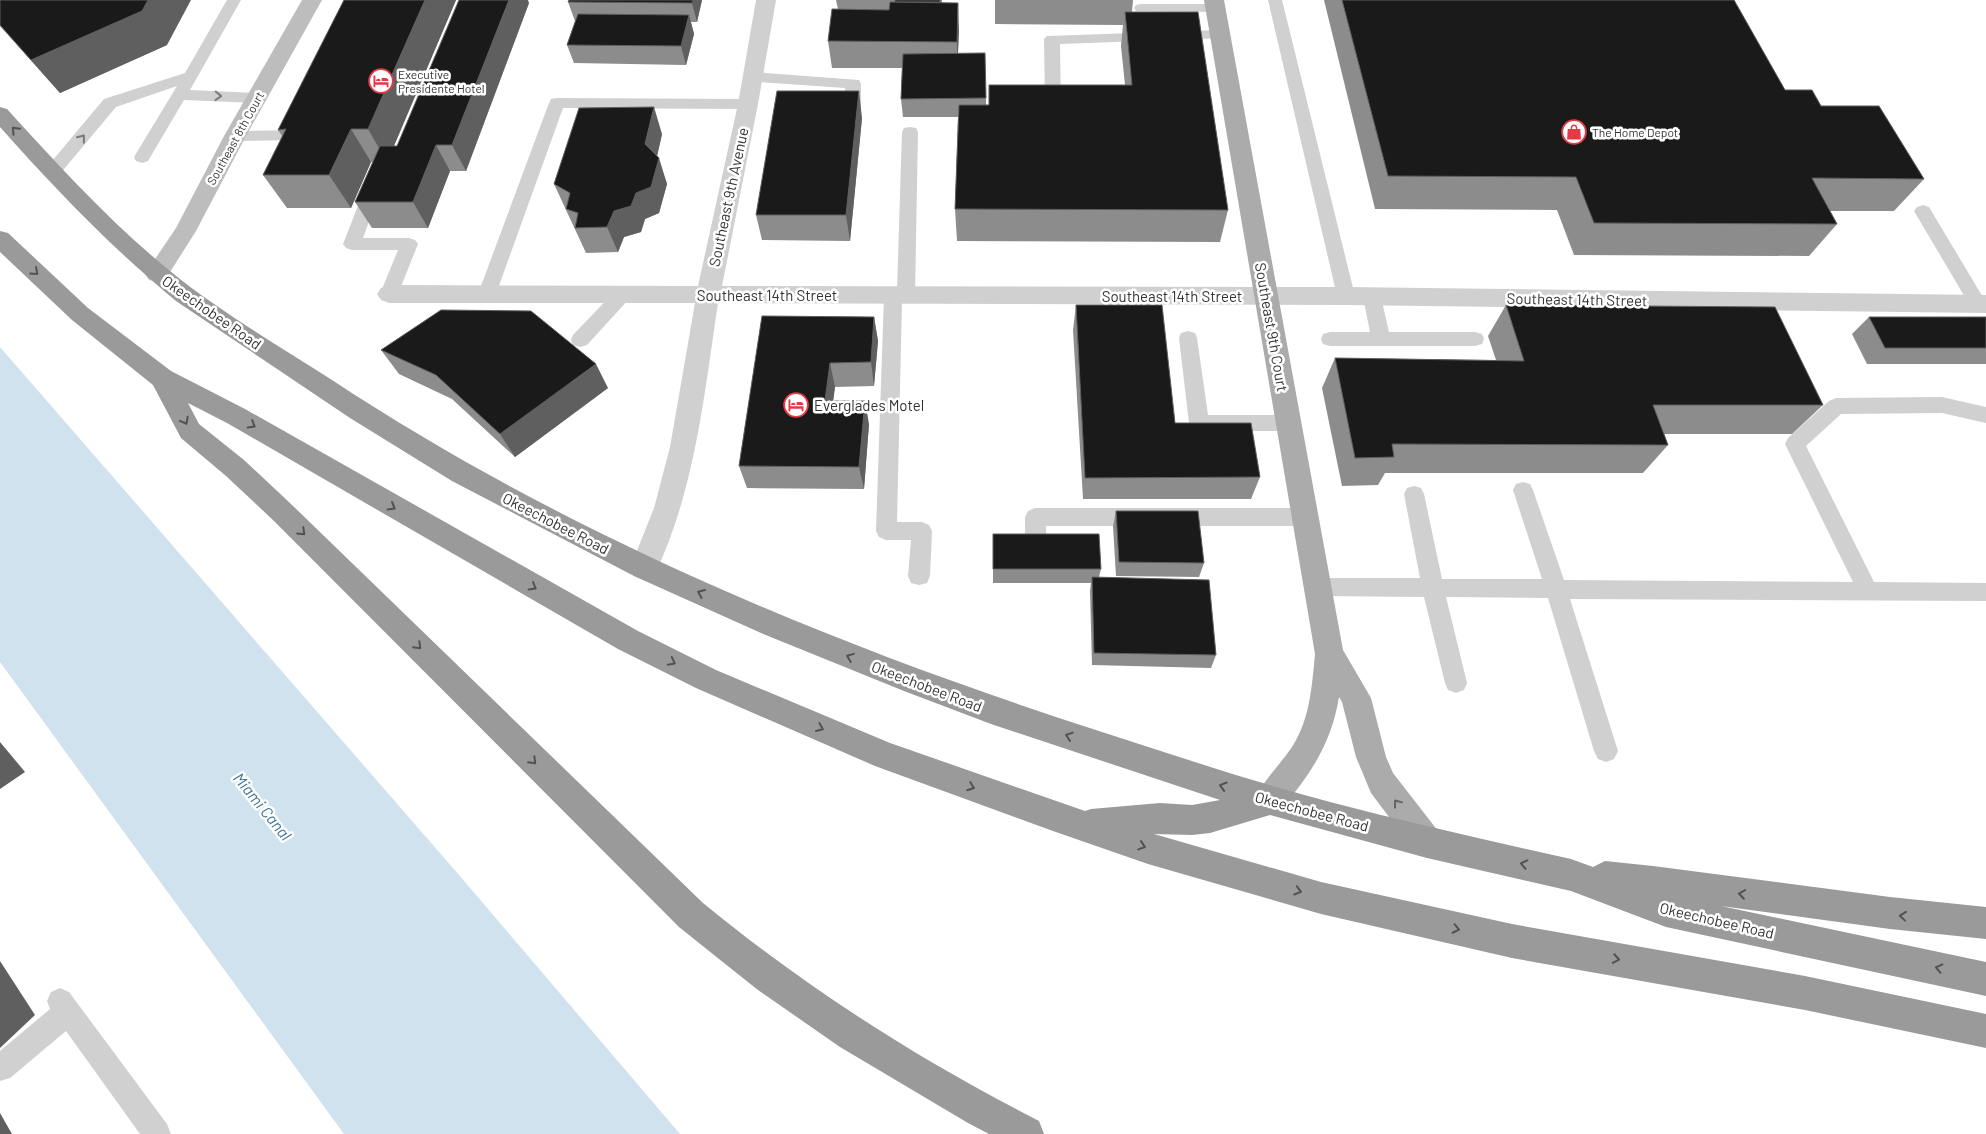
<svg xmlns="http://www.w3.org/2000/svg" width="1986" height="1134" viewBox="0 0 1986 1134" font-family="Barlow,sans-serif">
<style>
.water{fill:#cfe2ee}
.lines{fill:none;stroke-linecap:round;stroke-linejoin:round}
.lane{fill:#d0d0d0;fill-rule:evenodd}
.street{fill:#d0d0d0;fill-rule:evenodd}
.secondary{fill:#bdbdbd;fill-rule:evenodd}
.primary{fill:#ababab;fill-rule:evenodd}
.highway{fill:#9a9a9a;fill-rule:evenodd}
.wall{fill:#8c8c8c}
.shaded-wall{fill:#5f5f5f}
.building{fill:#1a1a1a;stroke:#5f5f5f}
.oneway{stroke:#7a7a7a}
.oneway2{stroke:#525252}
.oneway3{stroke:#636363}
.labels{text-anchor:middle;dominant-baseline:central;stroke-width:5;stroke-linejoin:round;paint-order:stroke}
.far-poi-label{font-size:12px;fill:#333;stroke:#fff;text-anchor:start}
.far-street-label{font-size:12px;fill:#333;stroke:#fff}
.street-label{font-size:15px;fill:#333;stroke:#fff}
.poi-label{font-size:15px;fill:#333;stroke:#fff;text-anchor:start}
.water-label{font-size:16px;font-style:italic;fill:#3f7597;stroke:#fff}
</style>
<rect width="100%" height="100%" fill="#fff"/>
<polygon class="water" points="0,347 459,875 680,1134 344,1134 0,662"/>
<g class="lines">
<g class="lane">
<polygon points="227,0 241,0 190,90 257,93 263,94 265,98 263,102 257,103 184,100 148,161 142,163 136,161 134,157 177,86 116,107 59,175 53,177 47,175 45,171 47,167 104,99 185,73"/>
<polygon points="1268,0 1282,0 1355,296 1352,301 1346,303 1340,301 1337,296"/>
<polygon points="1141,4 1215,4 1220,5 1222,8 1220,11 1215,12 1136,11 1134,8 1136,5"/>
<polygon points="1220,30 1225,32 1228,35 1225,38 1060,44 1061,107 1059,111 1053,112 1047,111 1045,107 1044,39 1047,36"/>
<polygon points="752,72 859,80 861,84 861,111 859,115 853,116 847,115 845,111 845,88 746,81 744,77 746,73"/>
<polygon points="557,98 748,99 754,100 756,104 754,108 748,109 563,108 496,294 493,299 487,301 481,299 478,294 549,103 551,99"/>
<polygon points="303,120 309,121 311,125 304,139 298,140 235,141 229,140 227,136 229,132 235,131 293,130 297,121"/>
<polygon points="910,127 916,128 918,132 915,295 912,300 906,302 902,300 897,522 922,522 929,525 932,531 930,576 927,583 919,585 911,583 908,576 911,540 886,540 879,537 876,531 884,295 887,290 893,288 897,290 902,132 904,128"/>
<polygon points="373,182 379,184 381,188 363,238 409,238 415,240 418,244 398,294 395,299 389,301 383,299 380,294 398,250 352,250 346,248 343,244 365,188 367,184"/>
<polygon points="1923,205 1929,207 1984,299 1986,302 1984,309 1978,311 1972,309 1914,211 1917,207"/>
<polygon points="623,287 629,289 632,294 629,299 587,345 580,347 573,345 571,340 573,335 617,289"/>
<polygon points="1372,290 1378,292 1381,297 1389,332 1475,332 1482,334 1484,339 1482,344 1475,346 1330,346 1323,344 1321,339 1323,334 1330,332 1370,332 1363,297 1366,292"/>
<polygon points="1188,331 1195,333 1197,338 1208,415 1288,415 1295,417 1298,423 1295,429 1288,431 1199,431 1192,429 1189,423 1179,338 1181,333"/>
<polygon points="1942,397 1986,407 1986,423 1942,413 1841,414 1806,446 1874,582 1986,583 1986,601 1570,599 1618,751 1614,759 1606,762 1598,759 1594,751 1548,598 1446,597 1467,683 1464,690 1456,693 1448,690 1445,683 1424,597 1316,596 1308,594 1305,587 1308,580 1316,578 1420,578 1404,494 1407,488 1414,486 1421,488 1424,494 1442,579 1542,579 1513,490 1516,484 1523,482 1530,484 1533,490 1564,580 1853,582 1785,444 1788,438 1829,401 1836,398"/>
<polygon points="1035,508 1304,508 1311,511 1314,517 1311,523 1304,526 1046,526 1047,563 1043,569 1036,572 1029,569 1025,563 1025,517 1028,511"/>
<polygon points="60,988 69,992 167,1124 171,1134 140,1134 66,1031 10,1078 0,1081 0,1051 50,1009 47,1001 51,992"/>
</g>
<path class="street" d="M756,0H776L758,104L722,286L1346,287L1986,295V313L1346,305L718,303C704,396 695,491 654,576L644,580L634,576L630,568L654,508L670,447L695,303H389L381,300L377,294L381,288L389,285L698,286L738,104Z"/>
<polygon class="secondary" points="302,0 322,0 246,136 196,231 165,280 157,282 149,280 145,274 176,228 224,136"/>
<path class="primary" d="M1204,0H1224L1343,650L1371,698L1386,757L1393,773L1438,831L1443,842L1438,853L1427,858L1416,853L1371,793L1356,757L1342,702L1339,697C1333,734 1318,763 1295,792C1287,803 1283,810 1270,815L1259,811L1255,800C1263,780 1280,765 1292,747C1310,719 1312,686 1315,654Z"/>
<path class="highway" d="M0,107L7,109C59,166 111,223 170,271C220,312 278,345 332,380C569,536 832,645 1102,732C1177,756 1253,782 1330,802C1410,823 1490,841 1571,859L1593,867L1605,861L1653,866L1890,897L1986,907V939L1890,929L1721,906L1986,962V996L1666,927L1571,891L1427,858L1270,815L1210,833L1192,835L1154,834L1321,882L1512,924L1805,976L1986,1014V1048L1805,1010L1512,958L1321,914L1148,864L1053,831L875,766L696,688L618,649L227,423L188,403L199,424L244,460L291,504L703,903C808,989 918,1059 1039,1121L1044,1134H989L968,1123L840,1047L758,990L719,959L679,927L273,520L226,476L181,438L153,385L72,320L0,252V231L8,233L88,308L171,371L245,409L638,631L716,670L890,743L1085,811L1091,809L1160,803L1192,805L1220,800L991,724L904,691L761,633L634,576L452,481L350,418L176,301C112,248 55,189 0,127Z"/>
</g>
<g class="wall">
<polygon points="0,0 167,45 60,93 0,26"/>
<polygon points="344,0 456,0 394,146 397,146 529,3 466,171 450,171 428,228 372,228 355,202 373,162 371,162 351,208 287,208 263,175 283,137 278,130"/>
<polygon points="702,0 697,22 691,22 694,34 686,65 574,63 567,45 575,21 568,2"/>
<polygon points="836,0 942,0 942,2 959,30 958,54 986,98 986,105 1125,85 1121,46 1123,25 995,24 995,0 1133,0 1132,12 1228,210 1220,242 957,241 955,209 958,117 903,117 901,99 902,68 832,68 828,41 838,9"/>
<polygon points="1324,0 1734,0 1785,90 1821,106 1924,179 1894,211 1830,211 1837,224 1809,256 1574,255 1557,210 1375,209"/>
<polygon points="862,118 850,241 762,240 756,215"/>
<polygon points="662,134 657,156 667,184 659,213 645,219 641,232 624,237 618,252 586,253 554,184"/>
<polygon points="1076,305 1175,423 1260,477 1251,499 1083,499 1073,330"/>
<polygon points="1506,305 1823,405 1792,434 1664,434 1668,445 1643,473 1385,473 1378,485 1342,486 1322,388 1335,358 1496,360 1488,336"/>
<polygon points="762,316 874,317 878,341 874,386 835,387 833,401 869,424 864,489 747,488 739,466"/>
<polygon points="1869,317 1986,317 1986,364 1867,364 1852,334"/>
<polygon points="381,350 608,388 515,457 452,399 399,374"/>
<polygon points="1116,511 1204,563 1199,577 1116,576 1113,526"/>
<polygon points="993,534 1101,569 1099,577 1216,655 1211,668 1092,665 1090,591 1091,583 993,583"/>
</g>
<g class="shaded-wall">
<polygon points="148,0 191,0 167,45 60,93 31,60"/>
<polygon points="425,0 456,0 387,162 368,129"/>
<polygon points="509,0 528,0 529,3 466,171 452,145"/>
<polygon points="693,0 702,0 697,22 692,3"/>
<polygon points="958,3 959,30 957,68 957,42"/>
<polygon points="689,15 694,34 686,65 681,46"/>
<polygon points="859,91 862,118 850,241 846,215"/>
<polygon points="654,107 662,134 654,170 645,144"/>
<polygon points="351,129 371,162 351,208 329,175"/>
<polygon points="436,145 450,171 428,228 413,202"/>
<polygon points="659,158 667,184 659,213 645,219 641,232 624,237 618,252 607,227 614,211"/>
<polygon points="874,317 878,341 874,386 871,362"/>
<polygon points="830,363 835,387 830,424 825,401"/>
<polygon points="596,364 608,388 515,457 500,434"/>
<polygon points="865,401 869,424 864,489 859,467"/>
<polygon points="0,742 25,772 0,789"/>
<polygon points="0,961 35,1015 0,1048"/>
<polygon points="0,1113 12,1134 0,1134"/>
</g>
<g class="building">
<polygon points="0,0 148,0 142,11 31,60 0,25"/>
<polygon points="344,0 425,0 368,129 351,129 329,175 263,175 286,129 278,130"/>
<polygon points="459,0 509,0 452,145 436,145 413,202 355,202 380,146 397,146"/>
<polygon points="569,0 693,0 692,3 568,2"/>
<rect x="895" y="0" width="45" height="2"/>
<polygon points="1342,0 1734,0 1785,90 1812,90 1821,106 1879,106 1924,179 1812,178 1837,224 1594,223 1576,177 1388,176"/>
<polygon points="890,2 958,3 957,42 828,41 832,9 889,10"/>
<polygon points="1125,12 1198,12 1228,210 955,209 959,105 989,105 989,85 1132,85"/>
<polygon points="578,14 689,15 681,46 567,45"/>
<polygon points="985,53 986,98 901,99 903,54"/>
<polygon points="777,91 859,91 846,215 756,215"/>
<polygon points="654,107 645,144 659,158 651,187 636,193 631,206 614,211 607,227 575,228 578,213 566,209 570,193 554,184 579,108"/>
<polygon points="1076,305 1162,305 1175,423 1251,423 1260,477 1085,478"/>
<polygon points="1506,305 1775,307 1823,405 1653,405 1668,445 1392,444 1394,457 1355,458 1335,358 1524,361"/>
<polygon points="441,310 531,311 596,364 500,434 436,375 381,350"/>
<polygon points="762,316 874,317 871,362 830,363 825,401 865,401 859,467 739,466"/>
<polygon points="1869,317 1986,317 1986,348 1885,348"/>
<polygon points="1116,511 1198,511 1204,563 1119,562"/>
<polygon points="993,534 1099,534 1101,569 993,569"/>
<polygon points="1092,577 1209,580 1216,655 1094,653"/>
</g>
<defs><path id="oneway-chevron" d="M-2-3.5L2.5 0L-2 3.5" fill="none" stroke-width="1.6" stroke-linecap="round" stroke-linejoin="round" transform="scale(1.25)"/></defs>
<g class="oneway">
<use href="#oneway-chevron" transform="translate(218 96) rotate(2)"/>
<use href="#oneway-chevron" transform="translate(82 138) rotate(-51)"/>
</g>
<g class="oneway2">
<use href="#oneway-chevron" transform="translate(15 130) rotate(-133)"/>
<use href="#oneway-chevron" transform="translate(35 272) rotate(42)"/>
<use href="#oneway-chevron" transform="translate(185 421) rotate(62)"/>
<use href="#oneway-chevron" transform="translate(252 425) rotate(31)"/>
<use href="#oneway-chevron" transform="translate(392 507) rotate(30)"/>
<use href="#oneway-chevron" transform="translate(302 532) rotate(44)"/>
<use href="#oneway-chevron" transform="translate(533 587) rotate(30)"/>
<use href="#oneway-chevron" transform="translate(701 593) rotate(-156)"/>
<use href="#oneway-chevron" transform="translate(418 646) rotate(45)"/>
<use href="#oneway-chevron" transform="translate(850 657) rotate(-158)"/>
<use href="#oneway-chevron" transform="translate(672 662) rotate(27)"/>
<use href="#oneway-chevron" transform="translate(820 728) rotate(23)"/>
<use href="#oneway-chevron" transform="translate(1069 736) rotate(-162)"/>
<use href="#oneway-chevron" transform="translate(533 761) rotate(45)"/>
<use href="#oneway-chevron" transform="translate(1223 786) rotate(-163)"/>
<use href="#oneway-chevron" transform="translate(971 787) rotate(20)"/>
<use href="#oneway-chevron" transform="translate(1142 846) rotate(18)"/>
<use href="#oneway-chevron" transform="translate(1524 864) rotate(-167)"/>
<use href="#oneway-chevron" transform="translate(1298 891) rotate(16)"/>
<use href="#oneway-chevron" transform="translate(1742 894) rotate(-172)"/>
<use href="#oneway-chevron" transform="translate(1903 916) rotate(-174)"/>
<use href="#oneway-chevron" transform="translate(1456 929) rotate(12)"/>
<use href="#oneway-chevron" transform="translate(1616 959) rotate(10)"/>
<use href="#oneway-chevron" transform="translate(1939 968) rotate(-167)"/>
</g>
<use class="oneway3" href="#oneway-chevron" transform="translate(1397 803) rotate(-127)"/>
<defs>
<g id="hotel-ring" transform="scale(1.25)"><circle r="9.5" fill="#fff" stroke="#e63946" stroke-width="1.5"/><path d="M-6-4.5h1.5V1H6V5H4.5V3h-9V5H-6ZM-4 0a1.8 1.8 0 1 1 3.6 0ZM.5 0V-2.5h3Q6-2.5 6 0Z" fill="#e63946"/></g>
<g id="shop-ring" transform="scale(1.25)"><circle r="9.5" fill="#fff" stroke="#e63946" stroke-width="1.5"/><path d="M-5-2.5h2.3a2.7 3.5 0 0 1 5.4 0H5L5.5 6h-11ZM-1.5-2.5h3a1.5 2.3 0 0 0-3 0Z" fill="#e63946"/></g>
</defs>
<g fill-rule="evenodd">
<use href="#hotel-ring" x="381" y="81"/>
<use href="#shop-ring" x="1574" y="132"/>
<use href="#hotel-ring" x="796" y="405"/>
</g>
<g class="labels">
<g class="far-poi-label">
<text x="398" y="74">Executive<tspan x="398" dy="14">Presidente Hotel</tspan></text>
<text x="1592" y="132">The Home Depot</text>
</g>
<g class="far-street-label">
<text transform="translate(235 138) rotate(-61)">Southeast 8th Court</text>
</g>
<g class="street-label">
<text transform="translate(728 197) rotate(-78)">Southeast 9th Avenue</text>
<text x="767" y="295">Southeast 14th Street</text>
<text x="1172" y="296">Southeast 14th Street</text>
<text transform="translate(1577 299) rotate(1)">Southeast 14th Street</text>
<text transform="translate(212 312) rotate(35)">Okeechobee Road</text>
<text transform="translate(1272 327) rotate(80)">Southeast 9th Court</text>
<text transform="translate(556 523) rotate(27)">Okeechobee Road</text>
<text transform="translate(927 686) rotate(21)">Okeechobee Road</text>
<text transform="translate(1312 811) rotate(15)">Okeechobee Road</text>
<text transform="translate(1717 920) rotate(13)">Okeechobee Road</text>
</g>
<g class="poi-label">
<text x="814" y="405">Everglades Motel</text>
</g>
<g class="water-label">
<text transform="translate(263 806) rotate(51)">Miami Canal</text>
</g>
</g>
</svg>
